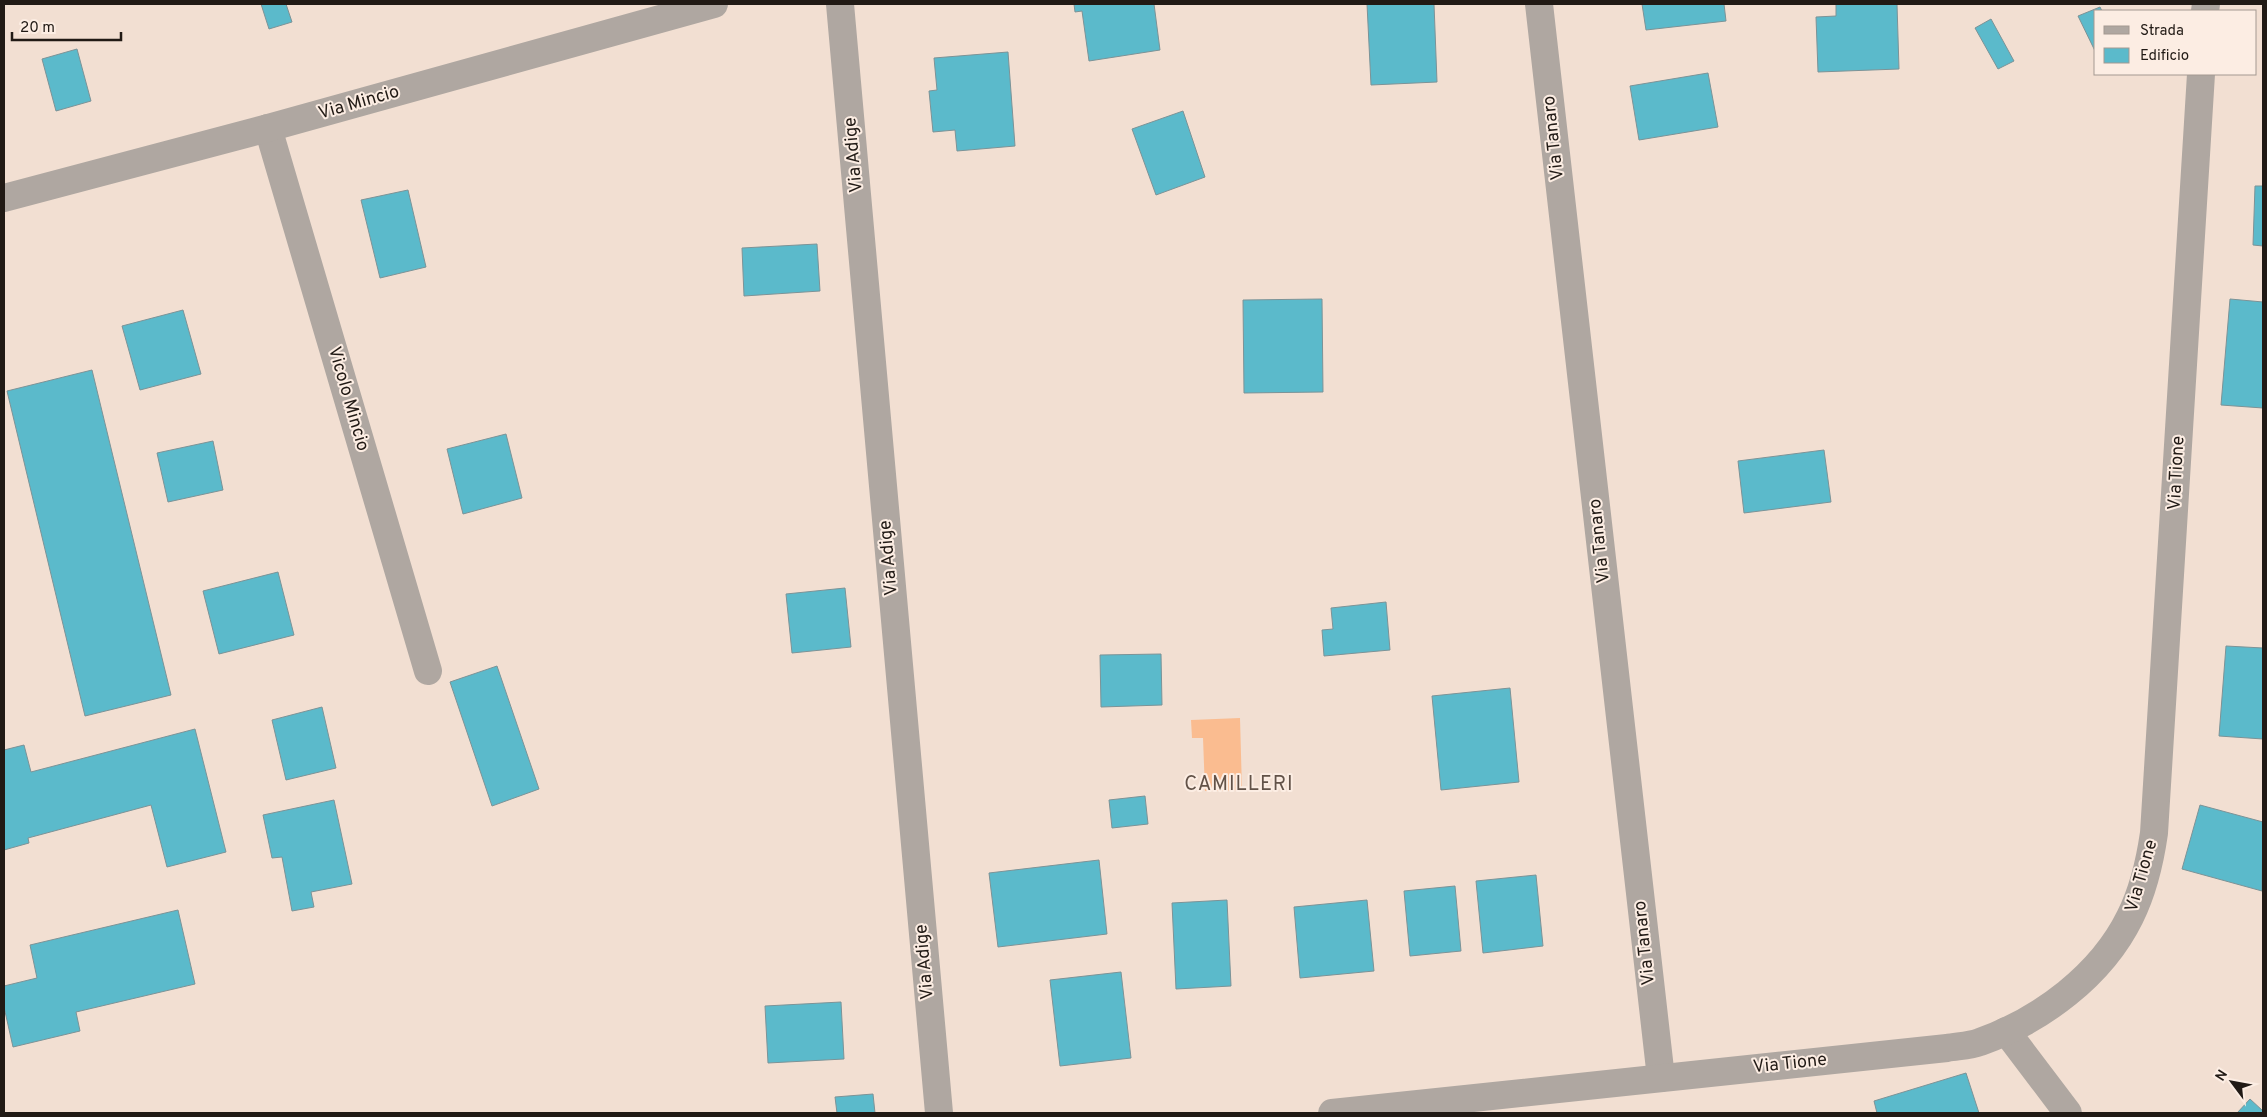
<svg xmlns="http://www.w3.org/2000/svg" width="2267" height="1117" viewBox="0 0 2267 1117" font-family="Overpass,sans-serif">
<style>
.water{fill:#fabc90}
.building{fill:#5bbacb;stroke:#7c9397}
.lines{fill:none;stroke-linecap:round;stroke-linejoin:round}
.street{stroke:#afa7a1;stroke-width:28}
.labels{text-anchor:middle;dominant-baseline:central;stroke-width:4;stroke-linejoin:round;paint-order:stroke}
.street-label{font-size:18px;fill:#211a15;stroke:#fcede3}
.quarter-label{font-size:20px;letter-spacing:1px;fill:#625248;stroke:#fcede3}
</style>
<rect width="100%" height="100%" fill="#f2dfd2"/>
<polygon class="water" points="1240,718 1242,790 1205,791 1203,738 1192,738 1191,720"/>
<g class="building">
<polygon points="261,4 286,4 292,22 269,29"/>
<polygon points="1074,4 1154,4 1160,50 1089,61 1082,11 1075,12"/>
<polygon points="1367,4 1434,4 1437,82 1371,85"/>
<polygon points="1642,4 1724,4 1726,21 1646,30"/>
<polygon points="1836,4 1897,4 1899,69 1818,72 1816,17 1836,16"/>
<polygon points="2100,7 2102,11 2096,11 2096,53 2078,16"/>
<polygon points="1991,19 2014,61 1998,69 1975,28"/>
<polygon points="77,49 91,101 56,111 42,59"/>
<polygon points="1008,52 1015,146 957,151 955,130 933,132 929,91 937,90 934,58"/>
<polygon points="1708,73 1718,127 1639,140 1630,86"/>
<polygon points="1183,111 1205,177 1156,195 1132,129"/>
<polygon points="2255,186 2263,186 2263,246 2253,245"/>
<polygon points="408,190 426,267 380,278 361,200"/>
<polygon points="817,244 820,291 744,296 742,248"/>
<polygon points="1322,299 1323,392 1244,393 1243,300"/>
<polygon points="2230,299 2263,302 2263,408 2221,405"/>
<polygon points="183,310 201,374 140,390 122,326"/>
<polygon points="92,370 171,695 85,716 7,391"/>
<polygon points="506,434 522,498 463,514 447,449"/>
<polygon points="213,441 223,490 168,502 157,453"/>
<polygon points="1824,450 1831,502 1744,513 1738,461"/>
<polygon points="278,572 294,635 219,654 203,591"/>
<polygon points="845,588 851,647 792,653 786,594"/>
<polygon points="1386,602 1390,650 1324,656 1322,630 1333,629 1331,608"/>
<polygon points="2226,646 2263,648 2263,739 2219,736"/>
<polygon points="1161,654 1162,705 1101,707 1100,655"/>
<polygon points="497,666 539,789 492,806 450,682"/>
<polygon points="1510,688 1519,782 1441,790 1432,696"/>
<polygon points="322,707 336,768 286,780 272,720"/>
<polygon points="195,729 226,852 167,867 151,805 28,838 29,843 4,850 4,750 24,745 31,772"/>
<polygon points="1145,796 1148,824 1112,828 1109,800"/>
<polygon points="334,800 352,884 311,892 314,907 292,911 282,857 272,858 263,815"/>
<polygon points="2200,805 2263,822 2262,891 2182,869"/>
<polygon points="1099,860 1107,934 998,947 989,873"/>
<polygon points="1536,875 1543,946 1483,953 1476,881"/>
<polygon points="1455,886 1461,951 1410,956 1404,891"/>
<polygon points="1227,900 1231,986 1176,989 1172,903"/>
<polygon points="1367,900 1374,971 1300,978 1294,907"/>
<polygon points="178,910 195,984 76,1012 80,1031 13,1047 4,1007 4,986 37,978 30,945"/>
<polygon points="1121,972 1131,1058 1060,1066 1050,980"/>
<polygon points="841,1002 844,1059 768,1063 765,1006"/>
<polygon points="1966,1073 1979,1113 1877,1113 1874,1101"/>
<polygon points="873,1094 875,1113 837,1113 835,1097"/>
<polygon points="2250,1099 2263,1111 2263,1113 2237,1113"/>
</g>
<g class="lines">
<g class="street">
<polyline points="840,4 939,1113"/>
<polyline points="1539,4 1661,1078"/>
<polyline points="2205,11 2206,4"/>
<polyline points="268,128 428,671"/>
<polyline points="4,198 268,128 714,4"/>
<polyline points="2006,1031 2068,1113"/>
<path d="M1332,1113L1947,1048C1958,1046 1970,1046 1980,1042C2041,1020 2101,976 2130,917C2143,891 2150,861 2154,833L2201,74"/>
</g>
</g>
<g class="labels">
<g class="street-label">
<text transform="translate(359 103) rotate(-16)">Via Mincio</text>
<text transform="translate(1554 138) rotate(-96)">Via Tanaro</text>
<text transform="translate(854 155) rotate(-95)">Via Adige</text>
<text transform="translate(348 399) rotate(74)">Vicolo Mincio</text>
<text transform="translate(2177 473) rotate(-87)">Via Tione</text>
<text transform="translate(1600 541) rotate(-96)">Via Tanaro</text>
<text transform="translate(889 558) rotate(-95)">Via Adige</text>
<text transform="translate(2142 876) rotate(-74)">Via Tione</text>
<text transform="translate(1645 943) rotate(-96)">Via Tanaro</text>
<text transform="translate(925 962) rotate(-95)">Via Adige</text>
<text transform="translate(1790 1064) rotate(-6)">Via Tione</text>
</g>
<g class="quarter-label">
<text x="1239" y="785">CAMILLERI</text>
</g>
</g>
<rect width="2267" height="1117" fill="none" stroke="#211a15" stroke-width="10"/>
<rect x="2094" y="10" width="162" height="65" fill="#fcede3" stroke="#a49991"/>
<rect x="2104" y="26" width="25" height="8" fill="#afa7a1" stroke="#a49991"/>
<text x="2140" y="35" font-size="15" fill="#211a15">Strada</text>
<rect x="2104" y="48" width="25" height="15" fill="#5bbacb" stroke="#a49991"/>
<text x="2140" y="60" font-size="15" fill="#211a15">Edificio</text>
<g transform="translate(2232 1082) rotate(302)" stroke="#fcede3" stroke-width="4" paint-order="stroke">
<path d="M0-4L9 19L0 12L-9 19Z" fill="#211a15"/>
<text y="-8" font-size="14" font-weight="bold" text-anchor="middle" fill="#211a15">N</text>
</g>
<path d="M12 32v8h109v-8" fill="none" stroke="#211a15" stroke-width="2.5"/>
<text x="20" y="32" font-size="15" fill="#211a15" stroke="#fcede3" stroke-width="4" paint-order="stroke">20 m</text>
</svg>
